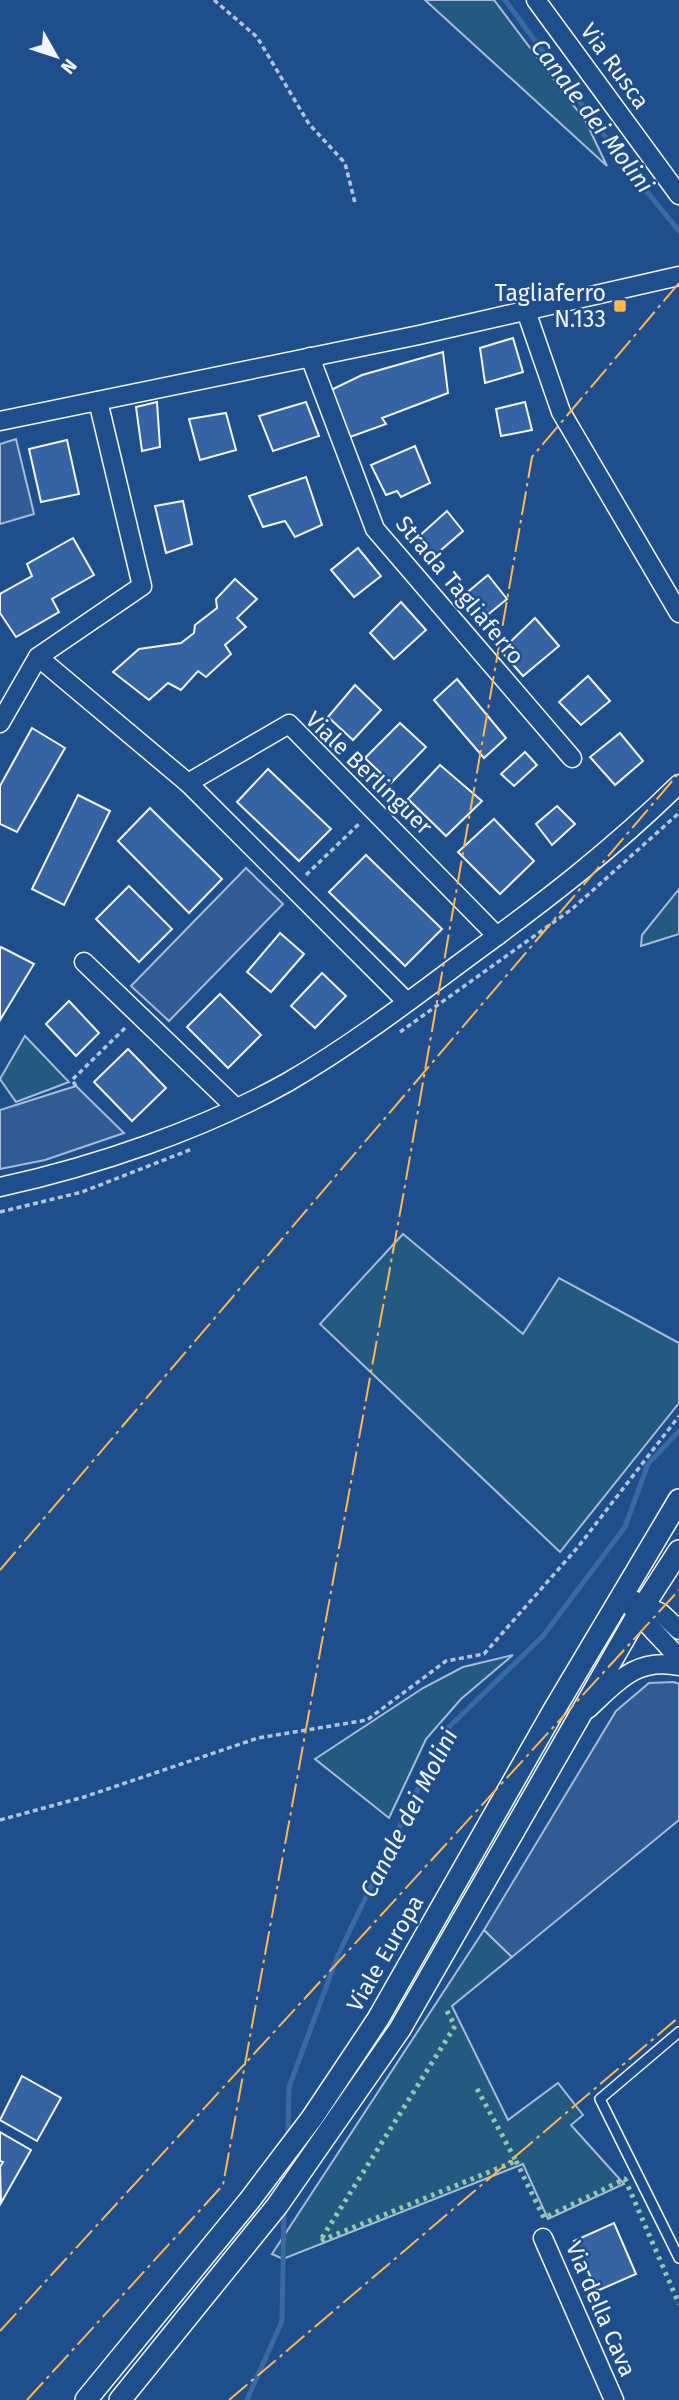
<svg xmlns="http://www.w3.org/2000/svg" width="679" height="2400" viewBox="0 0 679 2400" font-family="'Fira Sans',sans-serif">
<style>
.green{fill:#245a82;stroke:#a8bbd7;stroke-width:2}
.parking{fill:#305b95;stroke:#a8bbd7;stroke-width:2}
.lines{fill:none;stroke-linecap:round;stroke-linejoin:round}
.stream{stroke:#3b69a3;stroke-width:5}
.building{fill:#3563a3;stroke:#f2f6ff;stroke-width:2}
.service-casing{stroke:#f2f6ff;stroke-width:12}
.minor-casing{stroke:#f2f6ff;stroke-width:21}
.tertiary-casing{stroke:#f2f6ff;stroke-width:24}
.path{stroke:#b3c4dc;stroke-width:3.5;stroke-dasharray:5 3.5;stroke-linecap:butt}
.service{stroke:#1f4e8c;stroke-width:9}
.minor{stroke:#1f4e8c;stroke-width:18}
.tertiary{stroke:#1f4e8c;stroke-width:21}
.hedge{stroke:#97c8a6;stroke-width:5;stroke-dasharray:3.5 5;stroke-linecap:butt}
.power{stroke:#ffb74d;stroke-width:2;stroke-dasharray:24 5 3.5 5;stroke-linecap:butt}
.poi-dot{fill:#ffb74d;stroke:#1f4e8c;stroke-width:2.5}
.labels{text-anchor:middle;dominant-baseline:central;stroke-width:5;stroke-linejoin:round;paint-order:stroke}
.street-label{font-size:23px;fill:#f2f6ff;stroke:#1f4e8c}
.poi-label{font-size:23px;fill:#f2f6ff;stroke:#1f4e8c;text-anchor:end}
.water-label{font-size:24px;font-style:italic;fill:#f2f6ff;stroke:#1f4e8c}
</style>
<rect width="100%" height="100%" fill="#1f4e8c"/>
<g class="green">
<polygon points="425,0 494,0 586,122 607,166"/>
<polygon points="679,889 679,934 641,946 642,935"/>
<polygon points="25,1036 69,1082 16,1102 0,1079"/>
<polygon points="403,1234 523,1334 559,1278 679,1343 679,1403 560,1552 320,1324"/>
<polygon points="513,1655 461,1699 426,1739 389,1818 315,1759 423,1688 463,1667"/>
<polygon points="484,1930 512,1957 452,2006 508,2120 558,2083 583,2115 571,2125 624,2184 548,2219 523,2164 283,2259 272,2254"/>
</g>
<g class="parking">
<polygon points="16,439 34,514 0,524 0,444"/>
<polygon points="246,868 283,904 169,1021 131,986"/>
<polygon points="76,1086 124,1133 45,1160 0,1169 0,1110"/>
<polygon points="674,1682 679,1684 679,1820 512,1957 484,1930 616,1711 649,1683"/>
</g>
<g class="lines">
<g class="stream">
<polyline points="505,0 635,177 679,231"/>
<polyline points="288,2135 289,2087 338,1955 447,1729 543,1636 625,1527 648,1464 679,1431"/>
<polyline points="247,2400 282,2321 284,2210"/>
</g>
</g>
<g class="building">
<polygon points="513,338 523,372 485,383 480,348"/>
<polygon points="443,352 448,393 382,418 386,424 350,437 331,390 362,375"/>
<polygon points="157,402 160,447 142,451 136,407"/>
<polygon points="306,402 319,436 273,451 259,416"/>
<polygon points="525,402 532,430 501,436 496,409"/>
<polygon points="226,413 236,450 200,460 189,419"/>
<polygon points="67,440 79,494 41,502 29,449"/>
<polygon points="415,446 430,483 401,497 397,491 386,495 371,465"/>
<polygon points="306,477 322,525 295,537 285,521 263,527 249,496"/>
<polygon points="183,501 192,544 166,553 155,506"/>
<polygon points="447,511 463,531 434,556 417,538"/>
<polygon points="73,538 94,575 52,599 59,612 16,637 0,613 0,594 32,576 27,564"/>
<polygon points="358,548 381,576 354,597 331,570"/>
<polygon points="488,575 507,599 485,617 464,595"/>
<polygon points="235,579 257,599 237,618 246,627 225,645 231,654 206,677 198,671 181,690 168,683 149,700 113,672 139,649 181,643 194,633 195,625 217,608 216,599"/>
<polygon points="401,602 426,630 394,659 370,633"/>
<polygon points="535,618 559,646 523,676 501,651"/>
<polygon points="588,676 610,701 581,725 559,702"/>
<polygon points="457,679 506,738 484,758 434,700"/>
<polygon points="355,685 381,710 353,740 328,717"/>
<polygon points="400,723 426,747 391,783 365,758"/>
<polygon points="32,728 65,748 17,832 0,824 0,786"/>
<polygon points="620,733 643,761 615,785 590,757"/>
<polygon points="525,752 537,765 514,786 501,774"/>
<polygon points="440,765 482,801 446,836 408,799"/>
<polygon points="268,769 331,829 299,861 237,802"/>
<polygon points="78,795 110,811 64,905 32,889"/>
<polygon points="557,806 575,824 552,845 536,824"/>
<polygon points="150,808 222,879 189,913 118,841"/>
<polygon points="494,819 534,861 500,894 458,852"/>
<polygon points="366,855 442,929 405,966 329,892"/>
<polygon points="129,886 172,929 139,962 96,919"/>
<polygon points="280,933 304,954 271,992 247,972"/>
<polygon points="1,947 34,964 0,1020 0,948"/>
<polygon points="322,973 346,996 315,1028 291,1006"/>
<polygon points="220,994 261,1035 228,1068 187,1027"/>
<polygon points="69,1001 99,1033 76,1056 46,1024"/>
<polygon points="128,1049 166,1088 132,1121 94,1082"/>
<polygon points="22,2076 61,2098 37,2141 0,2120"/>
<polygon points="0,2132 31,2150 1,2203 0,2167 3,2162 0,2161"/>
<polygon points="614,2223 636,2274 597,2291 574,2241"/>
</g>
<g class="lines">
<g class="service-casing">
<polyline id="service" points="679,2032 600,2099 679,2258"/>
</g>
<g class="minor-casing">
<g id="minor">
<polyline points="536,0 679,195"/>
<polyline points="526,311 561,412 679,613"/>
<polyline points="310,357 375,529 572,758"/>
<polyline points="0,421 419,335 679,276"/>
<polyline points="38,657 188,783 407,1002"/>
<polyline points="0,723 38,657 142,586 98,401"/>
<polyline points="188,783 289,724 497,936"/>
<polyline points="84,962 235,1107"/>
<path d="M0,1187C96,1166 202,1130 288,1082C352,1045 412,999 471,955C544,902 614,848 679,784"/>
<polyline points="621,1596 679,1658"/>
<polyline points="633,1600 661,1613 679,1630"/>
<path d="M588,1709C617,1682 636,1657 679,1666"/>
<polyline points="543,2238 614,2400"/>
</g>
</g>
<g class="tertiary-casing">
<g id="tertiary">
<polyline points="86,2400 249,2201 312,2118 378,2019 554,1710 679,1500"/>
<polyline points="120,2400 277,2206 400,2029 637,1616 679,1551"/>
</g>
</g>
<g class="path">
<polyline points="214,0 257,37 309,124 345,163 355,203"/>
<polyline points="306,875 361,822"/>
<polyline points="400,1032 572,909 679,813"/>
<polyline points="76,1086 72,1080 126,1027"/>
<polyline points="0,1212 82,1192 192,1149"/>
<polyline points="0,1820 84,1797 258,1738 367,1720 446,1661 484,1654 578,1547 679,1416"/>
</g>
<use href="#service" class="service"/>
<use href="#minor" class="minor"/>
<use href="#tertiary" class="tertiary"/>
<g class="hedge">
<polyline points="447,2011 455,2026 320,2241 516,2161 475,2085"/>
<polyline points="516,2161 544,2218 625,2179 679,2304"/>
</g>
<g class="power">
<polyline points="0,1570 679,773"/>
<polyline points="0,2331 679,1590"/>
<polyline points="27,2400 223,2185 404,1191 532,457 679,283"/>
<polyline points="229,2400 679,2017"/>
</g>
</g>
<rect class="poi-dot" x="613" y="299" width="14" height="14" rx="3.5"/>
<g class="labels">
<g class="street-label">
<text transform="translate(615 66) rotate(54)">Via Rusca</text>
<text transform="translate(460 590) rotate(50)">Strada Tagliaferro</text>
<text transform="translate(369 773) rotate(44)">Viale Berlinguer</text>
<text transform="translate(385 1953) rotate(-60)">Viale Europa</text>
<text transform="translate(601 2309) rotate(67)">Via della Cava</text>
</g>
<g class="poi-label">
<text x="606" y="293">Tagliaferro<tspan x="606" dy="26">N.133</tspan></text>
</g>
<g class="water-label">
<text transform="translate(592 116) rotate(53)">Canale dei Molini</text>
<text transform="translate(409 1813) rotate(-63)">Canale dei Molini</text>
</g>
</g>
<g transform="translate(56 56) rotate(129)" stroke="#1f4e8c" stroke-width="5" paint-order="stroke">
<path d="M0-5L12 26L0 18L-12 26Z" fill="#f2f6ff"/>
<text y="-10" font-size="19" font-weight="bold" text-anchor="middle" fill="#f2f6ff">N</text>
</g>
</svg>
